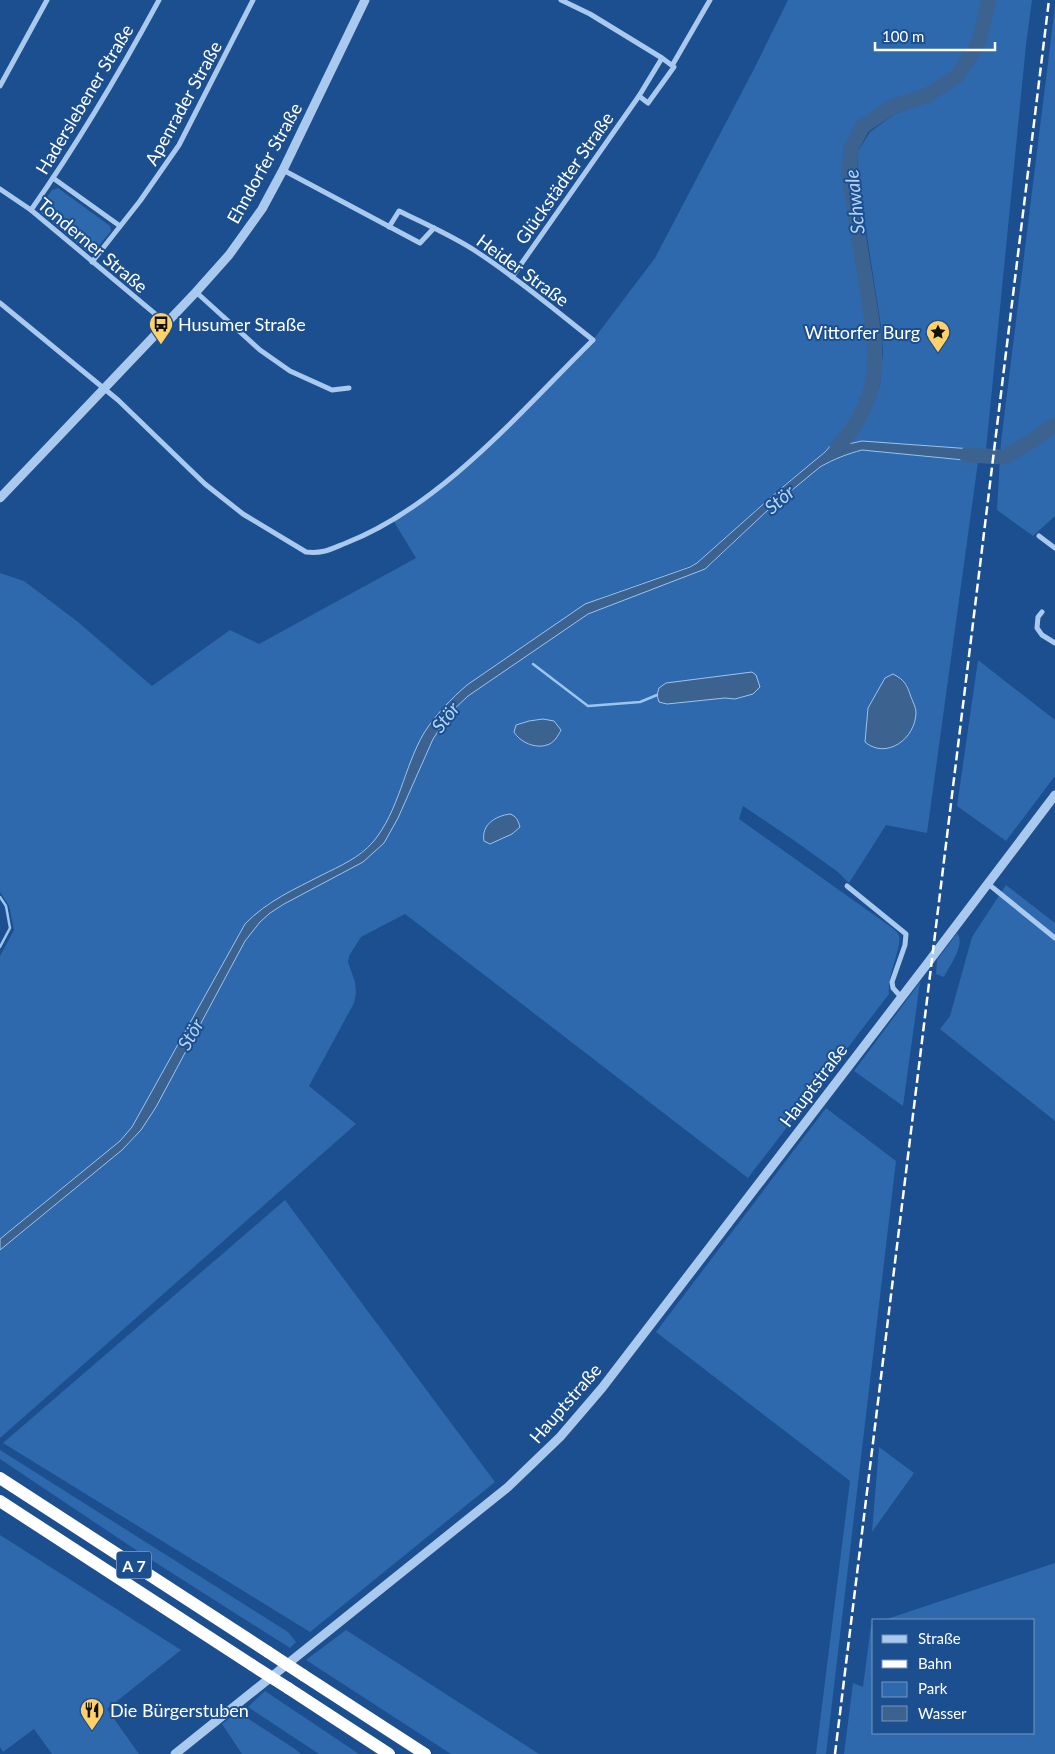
<svg xmlns="http://www.w3.org/2000/svg" width="1055" height="1754" viewBox="0 0 1055 1754" font-family="Lato,sans-serif">
<style>
.green{fill:#2e69ad;fill-rule:evenodd}
.water{fill:#3c6290;stroke:#9cc4f0}
.lines{fill:none;stroke-linecap:round;stroke-linejoin:round}
.stream{stroke:#9cc4f0;stroke-width:2.5}
.river{stroke:#3c6290;stroke-width:15}
.minor{stroke:#a9c9ee;stroke-width:5}
.tertiary{stroke:#a9c9ee;stroke-width:9}
.motorway{stroke:#fff;stroke-width:12}
.rail{stroke:#fff;stroke-width:2.5;stroke-dasharray:9 4;stroke-linecap:butt}
.motorway-bridge{stroke:#fff;stroke-width:12}
.labels{text-anchor:middle;dominant-baseline:central;stroke-width:4;stroke-linejoin:round;paint-order:stroke}
.shield{fill:#1b4f8f;stroke:#bbcadd;stroke-width:1}
.shield-label{font-size:16px;font-weight:bold;fill:#fff}
.street-label{font-size:18px;fill:#fff;stroke:#1b4f8f}
.poi-label{font-size:18px;fill:#fff;stroke:#1b4f8f;text-anchor:start}
.water-label{font-size:19px;font-style:italic;fill:#b5d3f5;stroke:#1b4f8f}
</style>
<rect width="100%" height="100%" fill="#1b4f8f"/>
<g class="green">
<path d="M788,0H1032L1026,45L986,450L862,441L848,444L846,443L862,422L880,384L883,353L881,326L857,172L858,151L870,132L895,114L928,101L961,80L957,76L926,96L894,106L864,126L851,148L849,173L873,325L875,355L870,359C869,374 869,390 862,404C844,442 808,465 777,491C750,515 724,539 697,563L690,566L600,598L467,685L424,734L385,827L372,843L361,853L343,865L268,904L245,924L132,1127L120,1141L0,1239V956L14,930L9,906L0,892V573L24,581L78,622L152,686L230,630L259,644L416,558L393,520L476,456L593,340L655,258L754,69Z"/>
<polygon points="1055,6 1055,516 1033,536 997,510 1001,442"/>
<polygon points="58,188 110,226 111,231 94,252 89,253 41,213 40,207 52,190"/>
<path d="M862,450L978,462L927,833L886,825L849,883L838,872L792,839L743,806L739,819L891,927C894,930 898,932 899,936C902,947 887,976 889,994L748,1178L405,914L361,937L349,956L348,962L355,982L356,993L354,1003L309,1086L356,1124L0,1438V1250L122,1150L134,1138L156,1107L245,941L260,922L270,913L384,843L398,818L433,739L455,707L478,688L583,617L598,609L710,565L769,509L820,467L843,455ZM907,684L916,712L911,732L865,742L868,708Z"/>
<polygon points="978,660 1055,720 1055,776 1006,841 957,806"/>
<polygon points="1006,885 1055,923 1055,1121 940,1029 950,1016 972,937"/>
<path d="M957,933C966,944 950,965 944,977L936,974L937,960Z"/>
<polygon points="920,982 903,1106 854,1071"/>
<polygon points="826,1108 896,1161 826,1754 816,1754 850,1481 656,1332"/>
<polygon points="285,1200 495,1482 310,1632 3,1443"/>
<polygon points="879,1447 914,1473 872,1532"/>
<polygon points="0,1450 288,1632 296,1642 290,1648 139,1552 0,1459"/>
<polygon points="0,1535 181,1650 107,1709 139,1754 52,1754 34,1729 3,1752 0,1747"/>
<polygon points="1055,1563 1055,1754 844,1754 853,1683 863,1687 871,1625 874,1624 874,1733 1034,1733 1034,1620 884,1620"/>
<polygon points="346,1630 539,1754 451,1754 306,1660"/>
<polygon points="265,1691 359,1754 319,1754 248,1707"/>
<polygon points="238,1712 295,1749 301,1754 242,1754 222,1724"/>
</g>
<g class="water">
<path d="M845,429L853,434L846,443L848,444L862,441L986,450L984,462L862,450C847,454 834,459 820,467L769,509L705,569L588,614L468,696L450,713L433,739L398,818L384,843L363,862L284,904L270,913L260,922L245,941L156,1107L141,1130L122,1150L0,1250V1239L120,1141L132,1127L245,924C267,901 295,889 322,875C340,866 359,858 373,842C399,811 404,767 424,733C436,714 451,699 467,685L585,604L690,567L697,563L778,491L825,452Z"/>
<polygon points="752,672 756,675 760,687 753,694 735,699 725,698 667,704 659,702 657,695 659,688 666,683"/>
<path d="M893,674C905,680 907,685 911,697C913,702 916,708 916,712C916,739 886,760 865,742L868,708L885,678Z"/>
<path d="M543,719L554,721L561,730C558,736 554,743 547,745C535,749 520,742 514,732L516,725L529,721Z"/>
<path d="M510,814C516,816 518,820 520,827L512,834L490,844L484,841C481,825 495,816 510,814Z"/>
</g>
<g class="lines">
<g class="stream">
<polyline points="533,664 588,706 640,702 657,695"/>
<polyline points="0,897 6,906 10,928 0,947"/>
</g>
<g class="river">
<path d="M837,448C852,431 865,411 871,389C880,357 871,315 866,283C860,246 854,210 849,173L851,148L863,126L894,106L926,96L957,76L979,42L989,0"/>
<polyline points="966,455 1004,457 1032,441 1055,425"/>
</g>
<g class="minor">
<polyline points="561,0 590,14 662,58 674,67 648,103 639,96 662,58"/>
<polyline points="673,64 710,0"/>
<polyline points="0,86 47,0"/>
<polyline points="283,170 420,243 434,228"/>
<polyline points="53,178 120,226"/>
<polyline points="0,189 31,210 166,323"/>
<path d="M31,210C78,143 120,72 159,0"/>
<polyline points="92,262 140,201 179,145 253,0"/>
<polyline points="512,277 639,96"/>
<polyline points="196,292 260,350 290,371 332,390 349,388"/>
<path d="M0,303L118,400L205,484L243,514L306,552C323,554 331,549 346,543C441,506 521,411 593,340C555,310 517,278 477,252C453,236 425,224 399,211L389,227"/>
<polyline points="1039,536 1055,548"/>
<polyline points="1042,612 1038,617 1037,628 1042,635 1055,643"/>
<polyline points="987,883 1055,938"/>
<polyline points="847,886 906,934 905,945 892,982 893,988 901,997"/>
</g>
<g class="tertiary">
<polyline points="0,498 196,292 229,255 262,209 283,170 365,0"/>
<polyline points="175,1754 508,1487 560,1437 602,1388 927,964 1055,795"/>
</g>
<g class="motorway">
<polyline points="0,1478 268,1652"/>
<polyline points="0,1501 252,1665"/>
<polyline points="303,1675 425,1754"/>
<polyline points="288,1688 389,1754"/>
</g>
<polyline class="rail" points="835,1754 1049,0"/>
<g class="motorway-bridge">
<polyline points="268,1652 303,1675"/>
<polyline points="252,1665 288,1688"/>
</g>
</g>
<defs>
<g id="bus-pin" transform="scale(1.25)"><path d="M0 17L-7.5 6A9.5 9.5 0 1 1 7.5 6Z" fill="#ffd166" stroke="#1b4f8f"/><path d="M-5-6H5V4H4V6H2V4H-2V6H-4V4H-5ZM-3.5-4V0h7V-4ZM-3.5 1.2v1.5H-2V1.2ZM2 1.2v1.5H3.5V1.2Z" fill="#111"/></g>
<g id="sight-pin" transform="scale(1.25)"><path d="M0 17L-7.5 6A9.5 9.5 0 1 1 7.5 6Z" fill="#ffd166" stroke="#1b4f8f"/><path d="M0-6L1.8-2.2L6-1.7L2.9 1.2L3.7 5.4L0 3.3L-3.7 5.4L-2.9 1.2L-6-1.7L-1.8-2.2Z" fill="#111"/></g>
<g id="restaurant-pin" transform="scale(1.25)"><path d="M0 17L-7.5 6A9.5 9.5 0 1 1 7.5 6Z" fill="#ffd166" stroke="#1b4f8f"/><path d="M-5-6h1v4h1v-4h1v4h1v-4h1v5L-1.5 .5V6h-2V.5L-5-1ZM5-6V6H3V1.5H1.5Q1.5-4 5-6Z" fill="#111"/></g>
</defs>
<g fill-rule="evenodd">
<use href="#bus-pin" x="161" y="324"/>
<use href="#sight-pin" x="938" y="332"/>
<use href="#restaurant-pin" x="92" y="1710"/>
</g>
<g class="labels">
<rect class="shield" x="116.5" y="1551.5" width="35" height="27" rx="4"/>
<g class="shield-label">
<text x="134" y="1565">A 7</text>
</g>
<g class="street-label">
<text transform="translate(84 99) rotate(-59)">Haderslebener Straße</text>
<text transform="translate(183 103) rotate(-61)">Apenrader Straße</text>
<text transform="translate(264 163) rotate(-61)">Ehndorfer Straße</text>
<text transform="translate(564 178) rotate(-55)">Glückstädter Straße</text>
<text transform="translate(93 245) rotate(40)">Tonderner Straße</text>
<text transform="translate(523 270) rotate(36)">Heider Straße</text>
<text transform="translate(813 1085) rotate(-53)">Hauptstraße</text>
<text transform="translate(565 1403) rotate(-49)">Hauptstraße</text>
</g>
<g class="poi-label">
<text x="178" y="324">Husumer Straße</text>
<text x="920" y="332" text-anchor="end">Wittorfer Burg</text>
<text x="110" y="1710">Die Bürgerstuben</text>
</g>
<g class="water-label">
<text transform="translate(854 202) rotate(-96)">Schwale</text>
<text transform="translate(779 499) rotate(-41)">Stör</text>
<text transform="translate(445 717) rotate(-52)">Stör</text>
<text transform="translate(190 1034) rotate(-60)">Stör</text>
</g>
</g>
<rect x="872" y="1619" width="162" height="115" fill="#1b4f8f" stroke="#7695bc"/>
<rect x="882" y="1635" width="25" height="8" fill="#a9c9ee" stroke="#7695bc"/>
<text x="918" y="1644" font-size="15" fill="#ffffff">Straße</text>
<rect x="882" y="1660" width="25" height="8" fill="#ffffff" stroke="#7695bc"/>
<text x="918" y="1669" font-size="15" fill="#ffffff">Bahn</text>
<rect x="882" y="1682" width="25" height="15" fill="#2e69ad" stroke="#7695bc"/>
<text x="918" y="1694" font-size="15" fill="#ffffff">Park</text>
<rect x="882" y="1706" width="25" height="15" fill="#3c6290" stroke="#7695bc"/>
<text x="918" y="1719" font-size="15" fill="#ffffff">Wasser</text>
<path d="M875 42v8h120v-8" fill="none" stroke="#ffffff" stroke-width="2.5"/>
<text x="882" y="42" font-size="15" fill="#ffffff" stroke="#1b4f8f" stroke-width="4" paint-order="stroke">100 m</text>
</svg>
